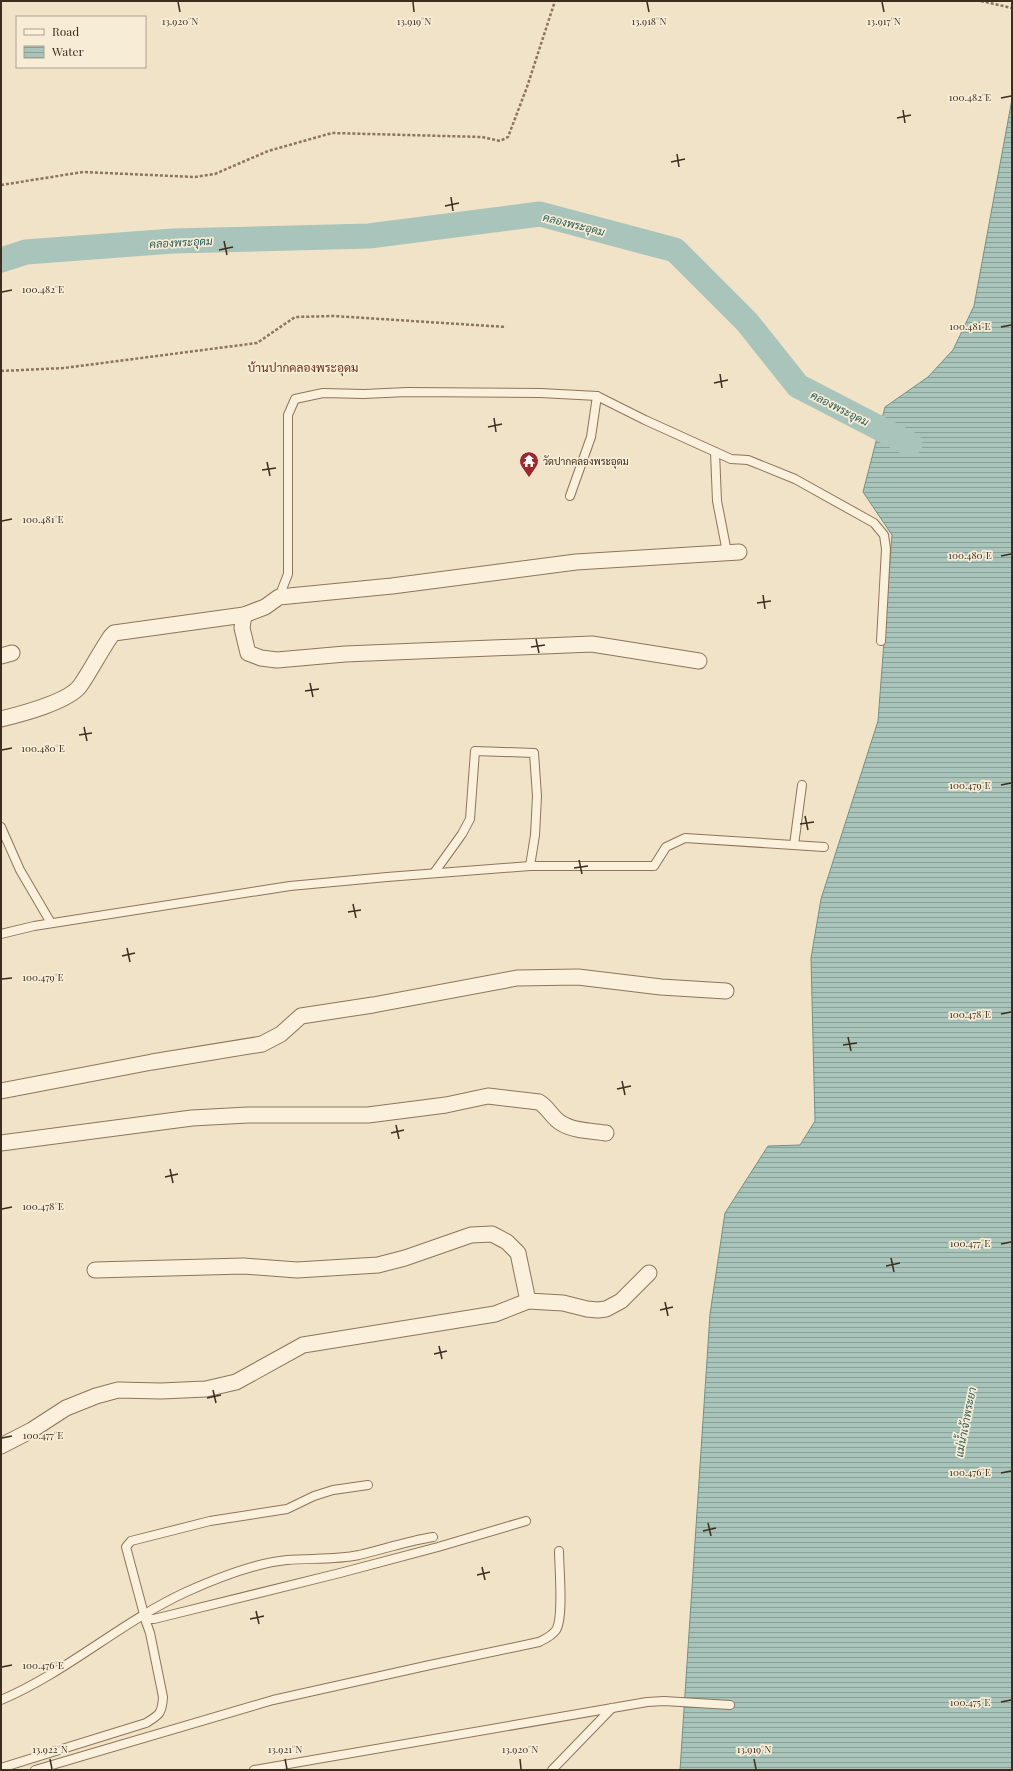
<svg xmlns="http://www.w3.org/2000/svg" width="1013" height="1771" viewBox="0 0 1013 1771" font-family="'Playfair Display',Sarabun,serif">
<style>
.water{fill:url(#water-rules);stroke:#6e9389}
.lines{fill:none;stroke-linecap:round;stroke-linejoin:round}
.river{stroke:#a8c4bb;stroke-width:25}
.lane-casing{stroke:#8d755b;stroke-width:10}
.street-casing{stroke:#8d755b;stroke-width:17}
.path{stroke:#8d755b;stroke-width:2.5;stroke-dasharray:3 2;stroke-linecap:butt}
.lane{stroke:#faf0db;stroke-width:8}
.street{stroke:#faf0db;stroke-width:15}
.ticks{fill:none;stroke:#3d2d1f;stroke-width:1.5}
.labels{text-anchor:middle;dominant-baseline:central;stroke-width:3.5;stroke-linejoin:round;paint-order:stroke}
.poi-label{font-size:10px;fill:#3d2d1f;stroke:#f7edd7;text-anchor:start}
.water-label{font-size:11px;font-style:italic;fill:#2e5d59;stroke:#f7edd7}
.quarter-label{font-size:12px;fill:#6c2c1d;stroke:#f7edd7}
.ticks-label{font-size:10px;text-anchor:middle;fill:#3d2d1f;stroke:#f7edd7;stroke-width:3.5;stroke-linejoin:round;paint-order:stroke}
</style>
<defs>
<pattern id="water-rules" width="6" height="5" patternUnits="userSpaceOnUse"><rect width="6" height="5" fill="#a8c4bb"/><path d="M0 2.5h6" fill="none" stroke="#8aa097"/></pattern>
</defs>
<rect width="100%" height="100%" fill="#f0e3c7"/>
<polygon class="water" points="1012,99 1012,1770 680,1770 710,1314 725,1213 768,1146 800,1145 815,1121 811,958 821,899 878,721 892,535 863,492 885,407 928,377 953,350 974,306"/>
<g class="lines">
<polyline class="river" points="1,260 26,252 173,241 369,236 540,214 675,250 747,322 798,386 910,444"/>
<g class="lane-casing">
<g id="lane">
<polyline points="715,452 717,501 727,552"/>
<polyline points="570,496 591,437 597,396"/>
<polyline points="279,597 288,574 288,415 295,399 323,393 364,394 407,392 541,393 597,396 645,420 731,459 748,460 795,479 874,523 884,535 886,549 881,641"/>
<polyline points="1,827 20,870 51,923"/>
<polyline points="794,845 802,785"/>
<polyline points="434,873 462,834 470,819 475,751 534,753 537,796 535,835 530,866"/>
<polyline points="1,934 34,926 290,886 387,877 530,866 654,866 666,847 685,838 824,847"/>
<polyline points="145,1618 126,1547 131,1541 210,1521 287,1509 314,1496 333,1490 368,1485"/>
<path d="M1,1700C67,1672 121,1622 186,1592C215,1579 255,1563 287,1560C311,1558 335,1560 359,1555C384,1549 408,1541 433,1537"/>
<path d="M1,1768L146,1723C159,1715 162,1714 163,1697L150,1633L145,1619H154L340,1573L438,1547L526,1521"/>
<path d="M35,1770L273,1700L430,1665L539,1642C545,1639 552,1636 556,1630C564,1618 559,1567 559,1551"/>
<polyline points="254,1770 647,1702 664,1701 730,1705"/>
<polyline points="552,1770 612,1708"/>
</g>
</g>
<g class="street-casing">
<g id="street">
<polyline points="244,615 242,628 248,653 261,658 277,660 345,654 592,644 699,661"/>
<polyline points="1,656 12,653"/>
<path d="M1,719C21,714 68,702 80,686C91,670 100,652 111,636L114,633L244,615L265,607L279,597L392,586L576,562L739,552"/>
<polyline points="1,1091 152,1062 262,1044 281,1034 301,1016 373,1005 517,978 578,977 661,987 726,991"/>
<path d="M1,1143L192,1118L248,1115H368L446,1105L488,1096L539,1102C549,1108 552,1118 561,1123C573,1131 592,1131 606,1133"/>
<polyline points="95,1270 244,1266 297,1270 378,1265 405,1258 471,1235 492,1234 507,1242 518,1253 528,1301"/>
<polyline points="1,1446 32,1430 66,1408 96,1396 118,1390 161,1391 206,1389 236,1382 303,1345 495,1314 528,1301 563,1303 587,1309 598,1310 606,1309 621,1301 649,1273"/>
</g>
</g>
<g class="path">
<polyline points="981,1 1012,8"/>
<polyline points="1,185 83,172 195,177 215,174 268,151 332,133 482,137 500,141 508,137 527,87 555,1"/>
<polyline points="1,371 64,368 257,343 295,317 334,316 506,327"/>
</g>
<use href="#lane" class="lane"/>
<use href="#street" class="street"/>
</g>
<path class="ticks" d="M178,2L180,12M413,2L414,12M647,2L649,12M882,2L884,12M1001,98L1011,96M903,110L905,123M897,118L911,115M677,154L679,167M671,162L685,159M451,197L453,211M445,206L459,203M224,241L227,255M219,250L233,247M2,292L12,290M1001,327L1011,325M720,374L722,388M714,383L728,380M494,418L496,432M488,427L502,424M267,462L270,476M262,470L276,468M2,521L12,519M1001,556L1011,554M763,595L765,609M757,603L771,601M536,639L539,653M531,647L545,645M310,683L313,697M305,691L319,689M84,727L87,741M79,735L92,733M2,750L12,748M1001,785L1011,783M805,816L808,830M800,824L814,822M579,860L582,874M574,868L588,866M353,904L356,918M348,912L361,910M127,948L130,962M122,956L135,953M2,979L12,978M1001,1014L1011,1012M848,1037L851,1051M843,1045L857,1043M622,1081L625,1095M617,1089L631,1086M396,1125L399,1139M391,1133L404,1130M170,1169L173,1183M165,1177L178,1174M2,1209L12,1207M1001,1244L1011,1242M891,1258L894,1272M886,1266L900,1263M665,1302L668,1316M660,1310L673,1307M439,1346L442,1359M434,1354L447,1351M213,1390L216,1403M207,1398L221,1395M2,1438L12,1436M1001,1473L1011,1471M708,1523L711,1536M703,1531L716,1528M482,1567L485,1580M477,1575L490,1572M256,1611L259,1624M250,1619L264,1616M2,1667L12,1665M1001,1702L1011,1700M50,1759L52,1769M285,1759L287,1769M520,1759L521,1769M754,1759L756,1769"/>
<defs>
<g id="temple-pin" transform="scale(1)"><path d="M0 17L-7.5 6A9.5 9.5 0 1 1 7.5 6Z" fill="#9f282b" stroke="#f7edd7"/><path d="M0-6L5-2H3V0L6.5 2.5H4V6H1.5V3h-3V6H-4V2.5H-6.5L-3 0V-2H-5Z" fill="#fff"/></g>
</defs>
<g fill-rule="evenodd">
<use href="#temple-pin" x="529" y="461"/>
</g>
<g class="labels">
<g class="poi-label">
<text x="543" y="461">วัดปากคลองพระอุดม</text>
</g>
<g class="water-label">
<text transform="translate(574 224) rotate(14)">คลองพระอุดม</text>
<text transform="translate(181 242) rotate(-3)">คลองพระอุดม</text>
<text transform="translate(840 408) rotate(27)">คลองพระอุดม</text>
<text transform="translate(965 1422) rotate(-79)">แม่น้ำเจ้าพระยา</text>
</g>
<g class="quarter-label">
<text x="303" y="367">บ้านปากคลองพระอุดม</text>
</g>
</g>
<g class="ticks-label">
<text x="180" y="25">13.920°N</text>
<text x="414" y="25">13.919°N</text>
<text x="649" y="25">13.918°N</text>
<text x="884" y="25">13.917°N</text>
<text x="970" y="101">100.482°E</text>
<text x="43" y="293">100.482°E</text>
<text x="970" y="330">100.481°E</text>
<text x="43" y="523">100.481°E</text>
<text x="970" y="559">100.480°E</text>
<text x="43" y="752">100.480°E</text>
<text x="970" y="789">100.479°E</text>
<text x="43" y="981">100.479°E</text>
<text x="970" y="1018">100.478°E</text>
<text x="43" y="1210">100.478°E</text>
<text x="970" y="1247">100.477°E</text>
<text x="43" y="1439">100.477°E</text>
<text x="970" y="1476">100.476°E</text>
<text x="43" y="1669">100.476°E</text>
<text x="970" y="1706">100.475°E</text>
<text x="50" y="1753">13.922°N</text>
<text x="285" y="1753">13.921°N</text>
<text x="520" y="1753">13.920°N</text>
<text x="754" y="1753">13.919°N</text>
</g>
<rect width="1013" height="1771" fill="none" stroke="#3d2d1f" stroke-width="4"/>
<rect x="16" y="16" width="130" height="52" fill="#f7edd7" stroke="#ada08d"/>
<rect x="24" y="29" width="20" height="6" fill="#faf0db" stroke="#ada08d"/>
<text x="52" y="36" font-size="12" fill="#3d2d1f">Road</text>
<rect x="24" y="46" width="20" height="12" fill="url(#water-rules)" stroke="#ada08d"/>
<text x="52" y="56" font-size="12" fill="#3d2d1f">Water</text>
</svg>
